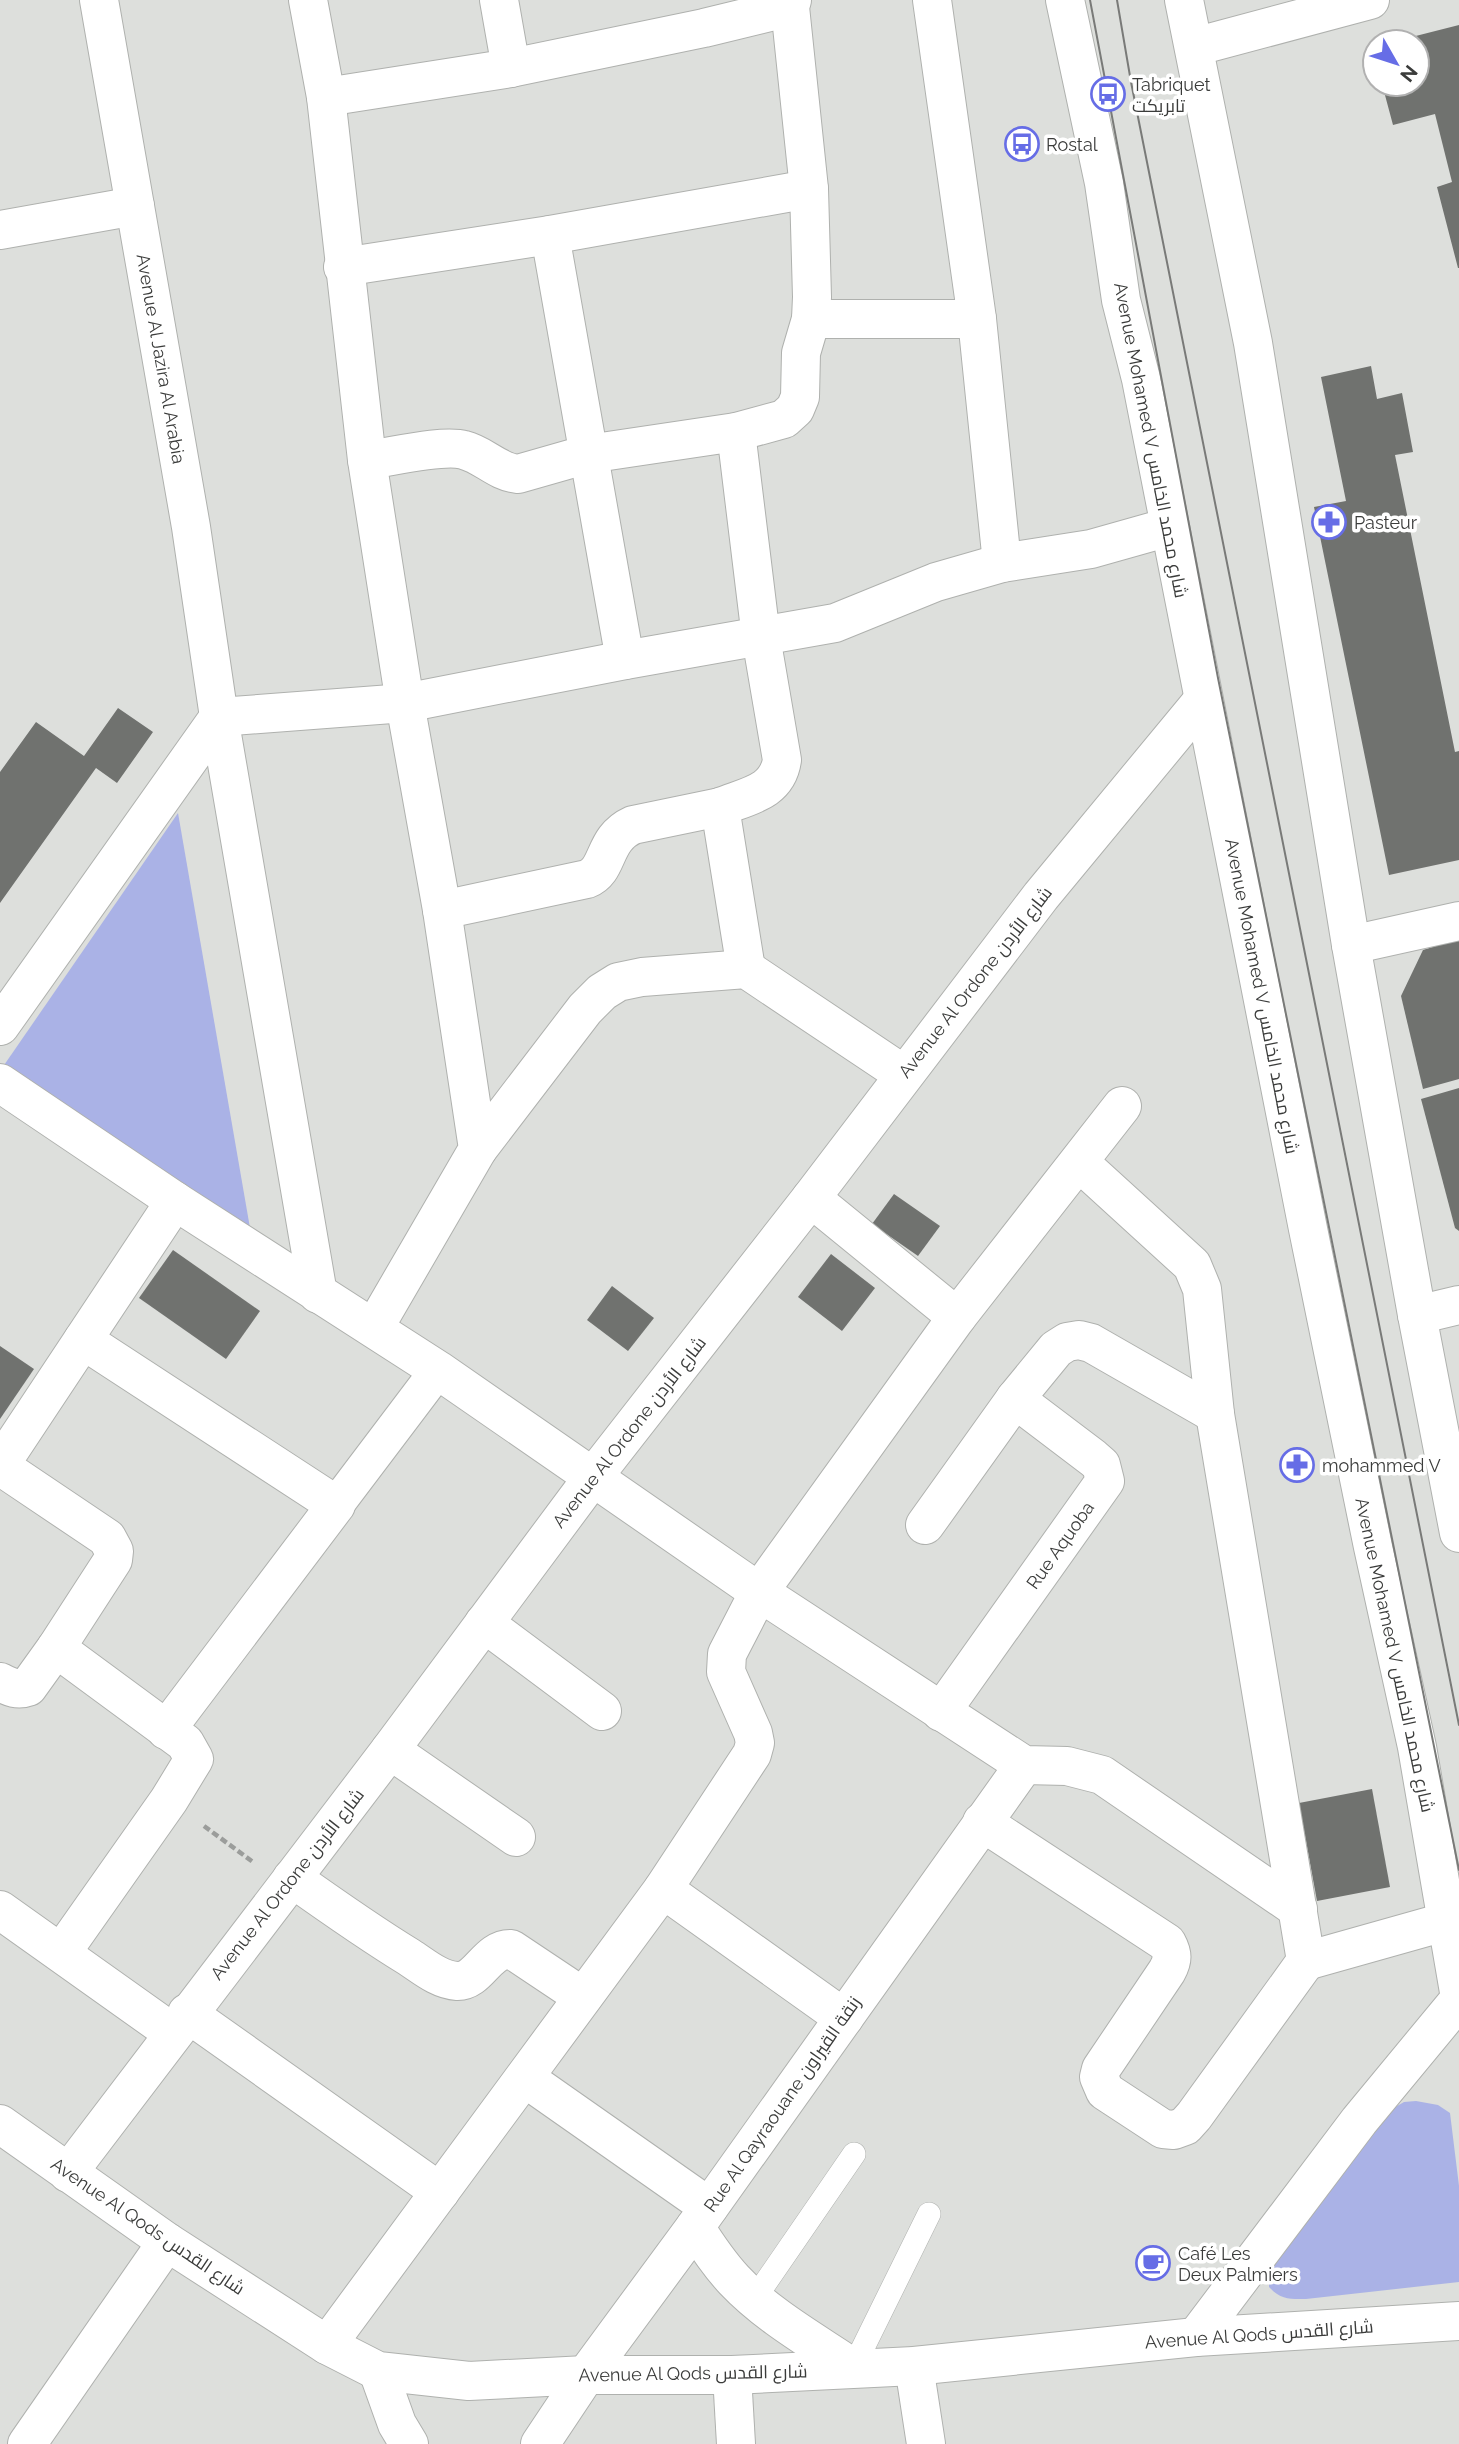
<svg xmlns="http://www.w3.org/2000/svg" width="1459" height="2444" viewBox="0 0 1459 2444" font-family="Raleway,Cairo,sans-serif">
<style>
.green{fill:#aab2e6}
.building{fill:#70726f}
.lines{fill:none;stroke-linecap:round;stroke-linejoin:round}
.service-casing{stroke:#afb1ae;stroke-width:24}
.pedestrian-casing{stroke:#afb1ae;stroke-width:37}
.minor-casing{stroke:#afb1ae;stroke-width:40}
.tertiary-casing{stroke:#afb1ae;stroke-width:40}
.primary-casing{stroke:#afb1ae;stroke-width:40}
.path{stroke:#9b9d9b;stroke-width:4.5;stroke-dasharray:7 3.5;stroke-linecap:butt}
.service{stroke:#fff;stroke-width:23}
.pedestrian{stroke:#fff;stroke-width:35}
.minor{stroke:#fff;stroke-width:38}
.tertiary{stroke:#fff;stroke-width:38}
.primary{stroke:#fff;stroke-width:38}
.tram{stroke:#797a78;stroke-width:2}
.labels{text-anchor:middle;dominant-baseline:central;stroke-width:7;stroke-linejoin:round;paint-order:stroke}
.poi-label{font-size:18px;fill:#3b3c3b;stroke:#fff;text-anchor:start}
.street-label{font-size:18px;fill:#3b3c3b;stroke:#fff}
</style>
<rect width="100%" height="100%" fill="#dddfdc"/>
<g class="green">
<polygon points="178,813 254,1251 0,1071"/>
<path d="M1416,2101L1438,2105L1450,2113L1459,2186V2282L1306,2299C1289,2299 1281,2300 1269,2287V2271L1392,2109L1404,2102Z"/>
</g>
<g class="building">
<polygon points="1459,25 1459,268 1458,268 1437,187 1452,182 1435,114 1393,125 1382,84 1417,84 1417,42 1396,41"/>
<polygon points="1371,366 1377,399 1402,393 1413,452 1395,455 1455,752 1459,751 1459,860 1389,875 1314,507 1346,501 1321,377"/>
<polygon points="118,708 153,732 117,783 96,768 0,903 0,772 36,722 84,756"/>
<polygon points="1459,939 1459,1079 1423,1089 1401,996 1423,950"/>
<polygon points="1459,1088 1459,1231 1455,1228 1421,1099"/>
<polygon points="894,1194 940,1226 918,1256 872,1224"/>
<polygon points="173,1250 260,1311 226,1359 139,1298"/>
<polygon points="831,1254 875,1288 842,1331 798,1297"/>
<polygon points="612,1286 654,1318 628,1351 587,1320"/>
<polygon points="0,1346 34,1369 0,1419"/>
<polygon points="1372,1789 1390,1887 1317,1901 1299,1803"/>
</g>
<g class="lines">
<g class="service-casing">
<g id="service">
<polyline points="755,2298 854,2154"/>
<polyline points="853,2368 929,2214"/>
</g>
</g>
<g class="pedestrian-casing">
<polyline id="pedestrian" points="336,1505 438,1370"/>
</g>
<g class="minor-casing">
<g id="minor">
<path id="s1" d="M99,0L191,527L219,717L318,1294"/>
<polyline points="308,0 326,97 367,460 405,703 442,910 478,1149 374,1328"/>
<polyline points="499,0 511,68"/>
<polyline points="932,0 977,319 1002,563"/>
<polyline points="1194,47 1370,0"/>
<polyline points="326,97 511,68 704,28 790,7"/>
<polyline points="0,230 135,206"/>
<polyline points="550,235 625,660"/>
<polyline points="343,267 550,235 809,189"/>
<polyline points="811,319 977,319"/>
<path d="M736,432L761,637L782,760C777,793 747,796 720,807L746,969"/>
<path d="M367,460C391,457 443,444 464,450C484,455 497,472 518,474L588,454L736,432L784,419L795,409L800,397L801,353L811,319L812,297L809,189L790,7L792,0"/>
<polyline points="219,717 405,703 625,660 835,623 936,582 1002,563 1091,549 1169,527"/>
<path d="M442,910L587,879C610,870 602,839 633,825L720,807"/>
<polyline points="1351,945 1459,921"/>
<polyline points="0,1026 219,717"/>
<polyline points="0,1083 175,1201 438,1370 759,1592 1024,1765 1067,1766 1102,1775 1298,1909"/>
<polyline points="478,1149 585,1009 602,992 618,982 642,977 746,969 903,1074"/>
<polyline points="1079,1162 1192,1265 1202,1289 1215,1414 1306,1961 1448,1921"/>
<polyline points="1417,1315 1459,1305"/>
<polyline points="957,1317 1122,1106"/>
<polyline points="83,1340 336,1505 166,1730"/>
<polyline points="0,1465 175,1201"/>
<polyline points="0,1466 107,1538 114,1551 113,1560 56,1648"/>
<polyline points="925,1525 1015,1399 1056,1349 1067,1342 1079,1340 1091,1343 1215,1414"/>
<polyline points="484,1623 602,1711"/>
<path d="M0,1682C10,1687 17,1691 28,1687L56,1648L185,1743L194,1759L169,1800L62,1952"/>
<path id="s2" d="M941,1712L1105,1481L1101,1465L1093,1458L1015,1399"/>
<polyline points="390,1750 516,1837"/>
<path d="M982,1822L1167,1943C1173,1954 1173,1960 1167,1971L1101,2069L1099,2077L1105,2091L1163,2129L1174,2130L1185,2126L1194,2116L1306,1961"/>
<path d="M292,1878C330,1905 368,1932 409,1957C423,1966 439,1980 457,1981C479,1982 487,1948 511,1949L583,1997"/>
<polyline points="663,1889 844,2018"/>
<polyline points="0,1910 173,2033"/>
<polyline points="187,2013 440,2192"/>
<polyline points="525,2078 709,2207"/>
<polyline points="68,2173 390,1750 593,1477 811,1198 1041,896 1203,700"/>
<polyline points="327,2345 663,1889 752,1754 755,1743 753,1733 726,1672 727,1654 759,1592 957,1317 811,1198"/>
<polyline points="914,2366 926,2444"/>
<polyline points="732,2375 736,2444"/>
<polyline points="27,2444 167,2242"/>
<polyline points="540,2444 586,2375 695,2227 1024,1765"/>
</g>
</g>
<g class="tertiary-casing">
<g id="tertiary">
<polyline points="0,2124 167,2242 327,2345 378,2371 469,2381 586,2375 732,2375 914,2366 1196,2337 1459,2321"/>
<path d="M695,2227C707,2246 719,2264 734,2280C768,2316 813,2341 853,2368"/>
<polyline points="378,2371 397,2424 409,2444"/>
</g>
</g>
<g class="primary-casing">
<g id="primary">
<polyline points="1065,0 1104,183 1121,300 1141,379 1308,1229 1373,1547 1417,1747 1459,1992"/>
<polyline points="1184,0 1253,343 1351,945 1417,1315 1459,1533"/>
<polyline points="1196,2337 1359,2121 1459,2000"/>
</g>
</g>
<polyline class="path" points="204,1826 253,1862"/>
<use href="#service" class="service"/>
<use href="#pedestrian" class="pedestrian"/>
<use href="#minor" class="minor"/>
<use href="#tertiary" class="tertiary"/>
<use href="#primary" class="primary"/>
<g class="tram">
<polyline points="1090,0 1218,678 1459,1870"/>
<polyline points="1117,0 1131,82 1459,1725"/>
</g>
</g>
<defs>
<g id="bus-ring" transform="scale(1.75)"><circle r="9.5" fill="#fff" stroke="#666de6" stroke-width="1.5"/><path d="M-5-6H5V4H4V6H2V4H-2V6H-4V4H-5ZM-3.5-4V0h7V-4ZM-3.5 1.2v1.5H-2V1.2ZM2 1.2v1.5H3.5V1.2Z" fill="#666de6"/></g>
<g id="pharmacy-ring" transform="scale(1.75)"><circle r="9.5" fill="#fff" stroke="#666de6" stroke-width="1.5"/><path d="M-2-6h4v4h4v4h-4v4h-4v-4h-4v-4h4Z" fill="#666de6"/></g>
<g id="cafe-ring" transform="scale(1.75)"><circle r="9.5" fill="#fff" stroke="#666de6" stroke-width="1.5"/><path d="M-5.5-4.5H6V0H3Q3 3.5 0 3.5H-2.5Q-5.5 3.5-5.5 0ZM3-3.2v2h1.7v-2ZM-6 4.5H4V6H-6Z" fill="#666de6"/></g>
</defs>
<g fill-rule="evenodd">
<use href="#bus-ring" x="1108" y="94"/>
<use href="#bus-ring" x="1022" y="144"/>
<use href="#pharmacy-ring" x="1329" y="522"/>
<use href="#pharmacy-ring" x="1297" y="1465"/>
<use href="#cafe-ring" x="1153" y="2263"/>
</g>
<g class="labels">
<g class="poi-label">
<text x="1132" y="84">Tabriquet<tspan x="1132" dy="21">تابريكت</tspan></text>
<text x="1046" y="144">Rostal</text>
<text x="1354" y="522">Pasteur</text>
<text x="1322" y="1465">mohammed V</text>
<text x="1178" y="2253">Café Les<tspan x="1178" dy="21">Deux Palmiers</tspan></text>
</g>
<g class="street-label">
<text stroke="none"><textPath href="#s1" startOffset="364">Avenue Al Jazira Al Arabia</textPath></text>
<text transform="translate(1151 440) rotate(79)">Avenue Mohamed V شارع محمد الخامس</text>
<text transform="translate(975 982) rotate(-52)">Avenue Al Ordone شارع الأردن</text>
<text transform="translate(1262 996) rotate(79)">Avenue Mohamed V شارع محمد الخامس</text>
<text transform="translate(629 1432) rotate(-52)">Avenue Al Ordone شارع الأردن</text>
<text stroke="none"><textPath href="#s2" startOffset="205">Rue Aquoba</textPath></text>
<text transform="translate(1395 1655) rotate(78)">Avenue Mohamed V شارع محمد الخامس</text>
<text transform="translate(287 1884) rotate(-52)">Avenue Al Ordone شارع الأردن</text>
<text transform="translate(782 2104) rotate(-55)">Rue Al Qayraouane زنقة القيراون</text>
<text transform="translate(148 2226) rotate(34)">Avenue Al Qods شارع القدس</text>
<text transform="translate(1259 2334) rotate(-4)">Avenue Al Qods شارع القدس</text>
<text transform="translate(693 2373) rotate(-1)">Avenue Al Qods شارع القدس</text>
</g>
</g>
<g transform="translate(1396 63) rotate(129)"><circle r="33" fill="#ffffff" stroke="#b1b1b1" stroke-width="2"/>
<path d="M0-5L12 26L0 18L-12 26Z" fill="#666de6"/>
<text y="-10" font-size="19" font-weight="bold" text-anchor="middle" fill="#3b3c3b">N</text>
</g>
</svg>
